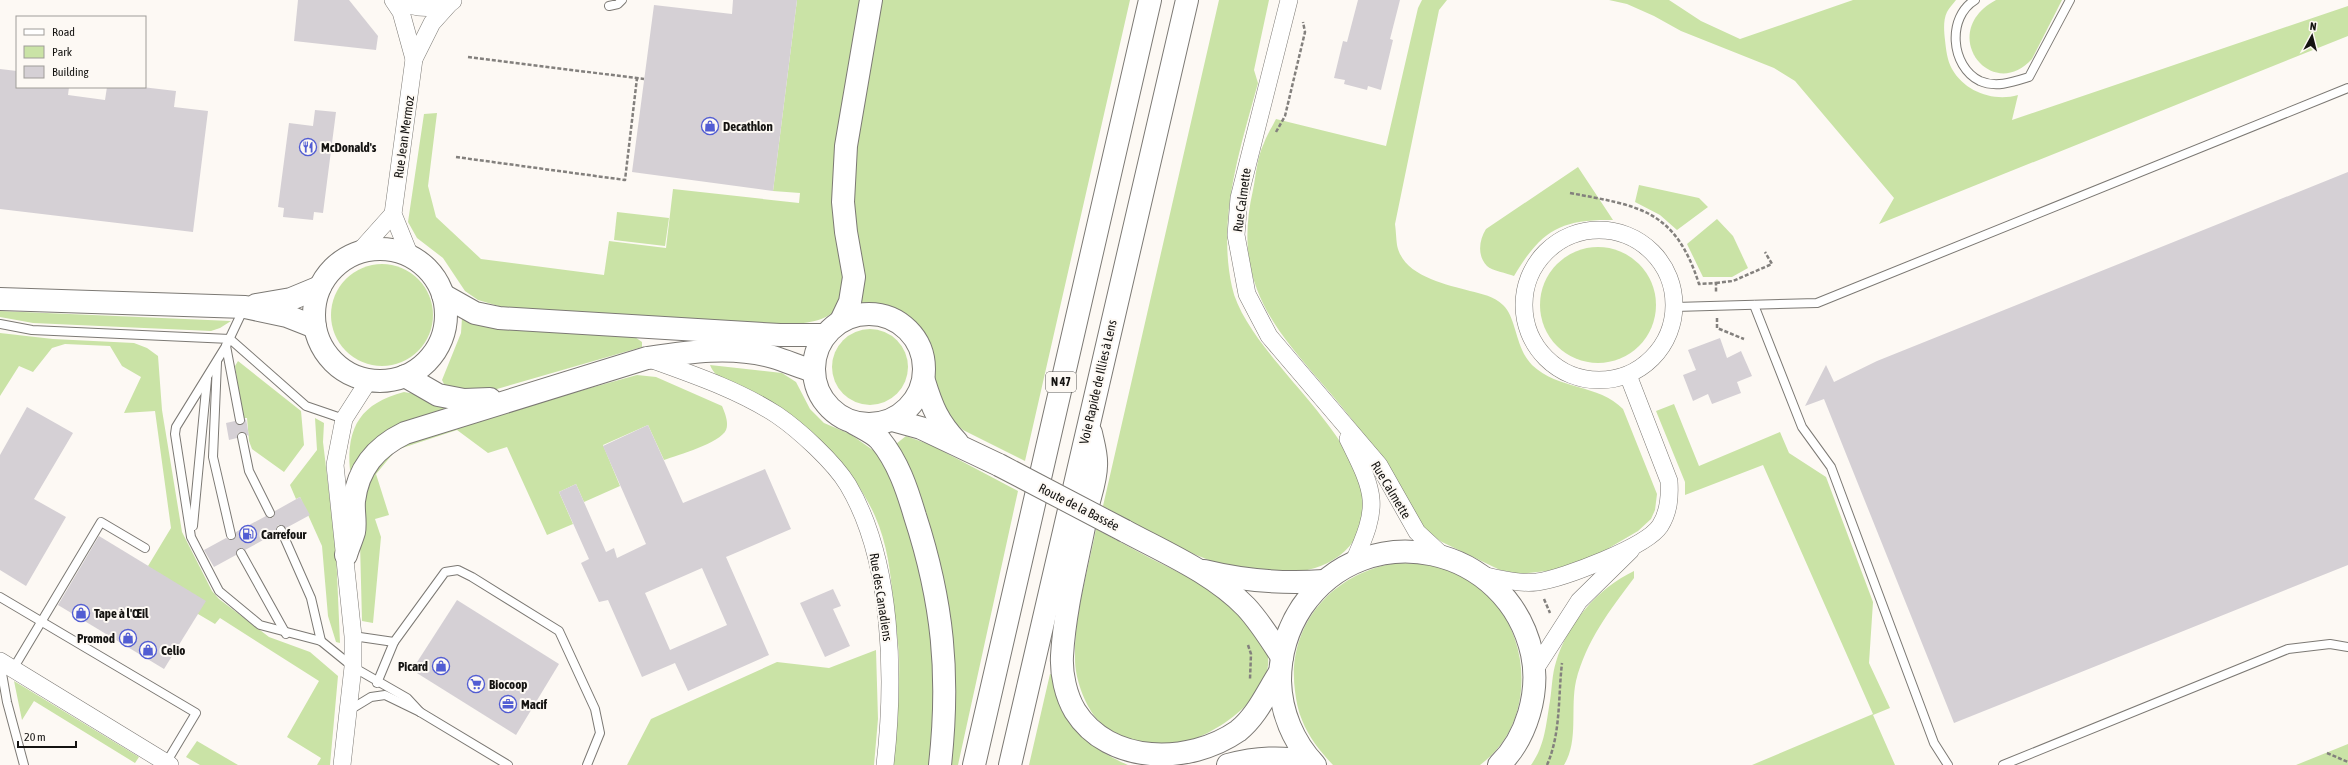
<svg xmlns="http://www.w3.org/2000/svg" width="2348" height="765" viewBox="0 0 2348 765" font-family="'Asap Condensed',sans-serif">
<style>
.green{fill:#cae3a6}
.building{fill:#d5d0d5;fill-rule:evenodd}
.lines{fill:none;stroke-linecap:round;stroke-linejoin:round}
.lane-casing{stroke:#7c7974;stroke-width:10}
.street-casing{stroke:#7c7974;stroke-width:18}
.secondary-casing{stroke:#7c7974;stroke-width:24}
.highway-casing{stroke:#7c7974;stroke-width:24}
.path{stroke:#83807d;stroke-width:2.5;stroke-dasharray:4 2;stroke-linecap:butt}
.lane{stroke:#fff;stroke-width:8}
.street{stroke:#fff;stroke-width:17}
.secondary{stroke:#fff;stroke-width:22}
.highway{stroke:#fff;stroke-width:22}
.secondary-bridge-casing{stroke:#7c7974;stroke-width:24;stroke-linecap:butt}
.secondary-bridge{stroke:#fff;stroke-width:22}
.labels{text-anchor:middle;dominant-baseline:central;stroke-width:4;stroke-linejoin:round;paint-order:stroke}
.shield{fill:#fdf9f4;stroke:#5a5855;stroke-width:1}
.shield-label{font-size:12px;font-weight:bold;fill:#141311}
.poi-label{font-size:13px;font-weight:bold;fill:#141311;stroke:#fdf9f4;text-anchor:start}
.street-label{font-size:13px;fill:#141311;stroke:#fdf9f4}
</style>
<rect width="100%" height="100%" fill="#fdf9f4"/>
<g class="green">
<path d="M797,0H865L848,276C846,284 845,300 840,306C827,322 804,324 785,324L502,307L478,300L465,291L443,258L417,238L408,222L424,114L437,113L428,186L436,217L481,259L604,275L609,241L666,248L673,189L799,203L800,193L773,191Z"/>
<polygon points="880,0 1130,0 1025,461 963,430 947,416 934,383 934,361 929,342 920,328 904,313 891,306 859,303 851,173"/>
<path d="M1219,0H1269L1254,70L1258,83C1240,149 1217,219 1232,287C1249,364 1398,454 1357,535C1349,551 1332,563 1315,568C1242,591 1164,540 1103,506Z"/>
<path d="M1422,0H1447L1439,10L1395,224C1396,231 1396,238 1397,245C1403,276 1445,284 1470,291C1482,294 1494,296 1503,305C1517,318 1515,348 1532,365C1558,390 1599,384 1623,409L1657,494L1655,510L1651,519L1638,531L1592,558L1564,569L1520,574L1500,570L1442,542L1428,533L1418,521C1400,492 1383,461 1363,434C1302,350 1226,307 1253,190C1256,175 1257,157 1264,143C1267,135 1272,127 1276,119L1386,146L1418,8Z"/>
<path d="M1609,0H1669L1701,21L1740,39L1853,0H1956C1953,4 1949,8 1947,12C1943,20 1944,31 1945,40C1946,49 1947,60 1952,69C1965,92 1994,102 2018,95L2012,120L2348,6V36L1879,224L1894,198L1795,81L1774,68L1681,31L1654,16L1627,4Z"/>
<path d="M1996,0H2062L2032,59C1991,104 1936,32 1996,0Z"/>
<path d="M1578,167L1613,220C1560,219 1541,231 1514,276C1507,273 1492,271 1487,266C1477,256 1479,240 1486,229Z"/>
<polygon points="1639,185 1699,198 1708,207 1677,230 1660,215 1635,202"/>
<polygon points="617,212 669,218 665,246 614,240"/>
<polygon points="1717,219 1733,236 1748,268 1732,277 1703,277 1687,244"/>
<circle cx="1598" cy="305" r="58"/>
<circle cx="382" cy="315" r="51"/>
<polygon points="0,311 231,321 220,328 211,331 33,323 0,317"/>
<polygon points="465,316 632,335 642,342 642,347 490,391 474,393 445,386 442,380 461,333 462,318"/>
<circle cx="870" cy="367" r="38"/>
<polygon points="0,333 53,339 134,343 147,348 158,356 162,410 182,532 212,591 219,599 269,637 310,652 338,676 330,765 317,765 321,758 287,737 319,681 220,618 215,624 198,614 148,566 171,528 155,411 124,413 141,377 122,366 110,346 65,344 52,348 33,372 19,366 0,396"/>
<polygon points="238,361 301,411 304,445 284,472 252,449 249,441 247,418 243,418 235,366"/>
<path d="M710,365L782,373L796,382L810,409L824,423L850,434L877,453L897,480L922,556L939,679L932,765H893C897,729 900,692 899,656C898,638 895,620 893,602C891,573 887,543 875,516C856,473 819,435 781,408C762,395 718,387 710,365Z"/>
<path d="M637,375L656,377L722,406C725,413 729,423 726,430C720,443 678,455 664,460L648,425L603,445L620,486L584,502L576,484L559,492L573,524L547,535L507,447L488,453L457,430L396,450L376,474L389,515L375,519L381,537L373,623L362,621L360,543L367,482L375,465L410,438Z"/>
<path d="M404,392L421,395L444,405V412C405,423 371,428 355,470H350C346,426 362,403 404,392Z"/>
<polygon points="1674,404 1699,466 1780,432 1789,453 1826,477 1873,602 1869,663 1890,708 1873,715 1895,765 1752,765 1873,714 1763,465 1685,495 1685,482 1656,411"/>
<polygon points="315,418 324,423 323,442 336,551 340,643 336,642 328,616 322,546 300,497 296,499 290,485 317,450"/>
<path d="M906,436L931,445L1018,491L958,765H950C949,699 954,622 939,558C929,519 912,480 896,444Z"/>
<path d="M1096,529C1121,542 1145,556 1170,568C1187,577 1206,584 1221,595C1231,603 1239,615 1247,624C1252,630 1260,636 1264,643C1288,692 1204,746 1163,746C1144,747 1109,734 1096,718C1084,703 1075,678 1075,659C1074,616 1088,571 1096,529Z"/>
<path d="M1397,563C1421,563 1447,566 1468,578C1479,584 1487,593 1495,602C1533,650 1532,727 1480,765H1333C1320,751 1309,738 1302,720C1298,711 1296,700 1295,691C1286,625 1333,572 1397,563Z"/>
<path d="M1634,571V578C1610,610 1586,641 1576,681C1570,708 1579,741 1564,765H1531C1545,746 1546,724 1550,701C1552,689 1552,674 1556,662C1567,624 1598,588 1634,571Z"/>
<polygon points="876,650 878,719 874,765 627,765 651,719 777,662 829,668"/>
<path d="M1050,674L1054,675C1071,726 1077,742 1128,765H1029Z"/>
<polygon points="14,681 139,757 135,763 34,701 22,720"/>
<polygon points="197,741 238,765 200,765 186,757"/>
<polygon points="2348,744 2348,765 2296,765"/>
</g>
<g class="building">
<polygon points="298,0 349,0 378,36 376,50 294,41"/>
<polygon points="733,0 797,0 773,191 632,172 654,5 732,14"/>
<polygon points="1358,0 1400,0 1390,39 1393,40 1381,90 1368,86 1367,90 1344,84 1345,80 1334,78 1343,41 1347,42"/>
<polygon points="0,69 17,71 17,87 69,87 68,95 105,100 107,87 142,87 176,91 174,107 208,111 193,232 0,209"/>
<polygon points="315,110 336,112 323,213 314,212 313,220 283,217 284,208 278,207 289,123 313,126"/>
<polygon points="2348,172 2348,565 1954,723 1824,399 1805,406 1826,365 1834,382 1877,361"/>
<polygon points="1720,338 1727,358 1741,351 1752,376 1737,382 1741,393 1712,404 1708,394 1693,401 1683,375 1696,370 1688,350"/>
<polygon points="27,407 73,433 34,499 66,517 26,586 0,570 0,455"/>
<polygon points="246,419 249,436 241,432 238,433 237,438 229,440 226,423 235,421 241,425"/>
<path d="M648,425L683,503L765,469L791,529L726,557L769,655L688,691L675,663L642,677L608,600L599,602L581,563L589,559L559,492L576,484L606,552L614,548L617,558L646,544L603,446ZM702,568L727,625L670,650L645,593Z"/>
<polygon points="300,497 310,515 286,528 278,525 276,529 276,533 245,550 239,548 236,555 214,567 204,550 226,538 230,540 234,539 236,532 266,516 273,518 275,511"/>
<polygon points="99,536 206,601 164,669 58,605"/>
<polygon points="833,589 841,606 833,609 850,646 825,657 800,603"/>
<polygon points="457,600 559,664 516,735 412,670"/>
</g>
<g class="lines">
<g class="lane-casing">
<g id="lane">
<path d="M1975,0C1947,17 1950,66 1980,81C1996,88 2013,82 2029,77L2070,0"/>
<polyline points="609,6 618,4 622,0"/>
<polyline points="1754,305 1802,427 1831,467 1934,743 1948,765"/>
<polyline points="1675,307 1817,303 2348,88"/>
<polyline points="244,308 226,346 176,427 175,434 191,537 219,591 260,625 321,641 353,667 407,698 420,712"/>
<polyline points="0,324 32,330 230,339 306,406 344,419"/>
<polyline points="226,346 240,420"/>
<polyline points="217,362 213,457 231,535"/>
<polyline points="242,437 249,471 270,513"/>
<polyline points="193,526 207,379"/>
<polyline points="281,530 311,598 321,641"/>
<polyline points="241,553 286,634"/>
<polyline points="0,597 196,713 166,763"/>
<polyline points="353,636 394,642 445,572 458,570 472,577 559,631 595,709 600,733 587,765"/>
<polyline points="0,662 7,702 24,765"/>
<polyline points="13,669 101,522 145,548"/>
<polyline points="377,683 394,642"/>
<polyline points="348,711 371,697 385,695 420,712 508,765"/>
<polyline points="2003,765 2288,649 2330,644 2348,647"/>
</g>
</g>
<g class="street-casing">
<g id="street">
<polyline points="393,0 401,12 414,59"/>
<path d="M400,0C414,10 439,10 453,1"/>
<polyline points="1289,0 1239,198 1236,235 1247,294 1269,336 1379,465 1417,532 1444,557"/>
<circle cx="1599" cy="305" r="75"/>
<polyline points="359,252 393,214"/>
<polyline points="410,256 393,214 414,59 432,23 450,3"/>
<path d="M647,358C691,374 737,389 777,415C799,430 834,462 848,485C893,561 895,679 885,765"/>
<path d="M1348,439C1376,495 1380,505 1353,563"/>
<path d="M1482,575C1500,579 1519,584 1537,582C1564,578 1646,547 1660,526C1669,512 1670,497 1669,481L1628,375"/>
<polyline points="0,661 170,765"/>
<polyline points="1534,671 1579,601 1631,550"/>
<polyline points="342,765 353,667 353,636 335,465 344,419 369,380"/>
</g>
</g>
<g class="secondary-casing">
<g id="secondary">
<circle cx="380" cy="315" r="66"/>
<polyline points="443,295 475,313 499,318 780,335 824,335"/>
<polyline points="0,299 245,307 287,316 315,327"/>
<polyline points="256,305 291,299 320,287"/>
<circle cx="869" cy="369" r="55"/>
<polyline points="405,376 438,395 464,400 490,399"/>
<path d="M924,381C932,407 938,422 957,442"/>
<polyline points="892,420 921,428 999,465"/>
<path d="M1125,531C1166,553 1213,573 1246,607C1260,622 1271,640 1282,657"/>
<path d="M346,555C348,548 352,539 354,532C356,522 353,511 354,501C358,468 376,447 405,433L647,358C687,352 732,345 773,357C786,361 800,367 813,371"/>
<path d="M1204,571C1245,581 1283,584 1324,581"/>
<path d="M1315,765C1293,742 1281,712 1280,681C1280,654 1288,628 1302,607C1367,513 1508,545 1532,654C1540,692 1527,738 1499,765"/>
</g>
</g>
<g class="highway-casing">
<g id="highway">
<polyline points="841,321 850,302 854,277 846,232 843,202 846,146 871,0"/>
<path d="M854,423C862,428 874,433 880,440C898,462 907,489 915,516C943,602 950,675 940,765"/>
<path d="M1091,433C1093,443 1097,455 1096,466C1096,477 1092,490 1089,501C1080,552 1065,604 1062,656C1061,674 1066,696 1075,711C1109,765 1189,765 1238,731C1257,716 1267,692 1280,672"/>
<polyline points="974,765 1150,0"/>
<polyline points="1010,765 1187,0"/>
<path d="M1228,765C1258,757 1280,757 1311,761"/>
</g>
</g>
<g class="path">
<polyline points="468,57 644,79"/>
<polyline points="1276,132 1285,116 1305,32 1303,22"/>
<polyline points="456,157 625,180 637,78"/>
<path d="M1570,193C1639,206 1675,209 1699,284L1716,283V293"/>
<polyline points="1716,283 1733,281 1772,264 1765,252"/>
<polyline points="1717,318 1717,328 1744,339"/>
<polyline points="1544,599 1550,613"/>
<polyline points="1248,645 1251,654 1250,679"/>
<polyline points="2327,753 2348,762"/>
<path d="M1547,765C1561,733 1558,697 1562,663"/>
</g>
<use href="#lane" class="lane"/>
<use href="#street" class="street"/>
<use href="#secondary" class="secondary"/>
<use href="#highway" class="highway"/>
<g class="secondary-bridge-casing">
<polyline id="secondary-bridge" points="999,465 1125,531"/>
</g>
<use href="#secondary-bridge" class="secondary-bridge"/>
</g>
<defs>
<g id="shop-ring" transform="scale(0.9)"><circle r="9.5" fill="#fdf9f4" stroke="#525dd3" stroke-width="1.5"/><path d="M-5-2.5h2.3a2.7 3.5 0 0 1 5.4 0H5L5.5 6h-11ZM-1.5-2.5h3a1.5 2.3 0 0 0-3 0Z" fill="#525dd3"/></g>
<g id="restaurant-ring" transform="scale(0.9)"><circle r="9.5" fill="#fdf9f4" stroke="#525dd3" stroke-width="1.5"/><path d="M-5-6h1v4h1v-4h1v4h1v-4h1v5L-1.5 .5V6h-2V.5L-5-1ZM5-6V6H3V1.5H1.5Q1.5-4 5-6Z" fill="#525dd3"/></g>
<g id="fuel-ring" transform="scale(0.9)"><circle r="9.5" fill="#fdf9f4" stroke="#525dd3" stroke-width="1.5"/><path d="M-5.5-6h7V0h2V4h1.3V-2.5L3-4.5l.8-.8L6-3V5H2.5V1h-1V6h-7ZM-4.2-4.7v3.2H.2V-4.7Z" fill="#525dd3"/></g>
<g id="supermarket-ring" transform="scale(0.9)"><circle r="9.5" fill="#fdf9f4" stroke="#525dd3" stroke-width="1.5"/><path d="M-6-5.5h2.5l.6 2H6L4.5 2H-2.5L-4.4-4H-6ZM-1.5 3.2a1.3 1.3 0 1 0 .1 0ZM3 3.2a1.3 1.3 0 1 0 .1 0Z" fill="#525dd3"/></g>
<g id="office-ring" transform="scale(0.9)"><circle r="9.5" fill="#fdf9f4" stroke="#525dd3" stroke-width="1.5"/><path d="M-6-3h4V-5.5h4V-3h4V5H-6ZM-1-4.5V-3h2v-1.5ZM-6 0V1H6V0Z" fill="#525dd3"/></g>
</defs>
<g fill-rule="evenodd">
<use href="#shop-ring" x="710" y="126"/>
<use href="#restaurant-ring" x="308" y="147"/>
<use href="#fuel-ring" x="248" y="534"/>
<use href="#shop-ring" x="81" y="613"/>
<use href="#shop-ring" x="128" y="638"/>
<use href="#shop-ring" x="148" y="650"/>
<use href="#shop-ring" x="441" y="666"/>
<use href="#supermarket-ring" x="476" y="684"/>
<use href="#office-ring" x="508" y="704"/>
</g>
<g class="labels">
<rect class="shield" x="1046" y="372" width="30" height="20" rx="3"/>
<g class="shield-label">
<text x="1061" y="382">N 47</text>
</g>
<g class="poi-label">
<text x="723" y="126">Decathlon</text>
<text x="321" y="147">McDonald's</text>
<text x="261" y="534">Carrefour</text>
<text x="94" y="613">Tape à l'Œil</text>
<text x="115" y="638" text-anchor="end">Promod</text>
<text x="161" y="650">Celio</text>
<text x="428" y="666" text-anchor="end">Picard</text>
<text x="489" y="684">Biocoop</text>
<text x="521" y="704">Macif</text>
</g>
<g class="street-label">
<text transform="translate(404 137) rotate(-82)">Rue Jean Mermoz</text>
<text transform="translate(1242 200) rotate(-82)">Rue Calmette</text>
<text transform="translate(1098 382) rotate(-77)">Voie Rapide de Illies à Lens</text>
<text transform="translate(1391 490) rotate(59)">Rue Calmette</text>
<text transform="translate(1079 507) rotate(27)">Route de la Bassée</text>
<text transform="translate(881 597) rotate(81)">Rue des Canadiens</text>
</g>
</g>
<rect x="16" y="16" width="130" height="72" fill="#fdf9f4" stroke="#a09d99"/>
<rect x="24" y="29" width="20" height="6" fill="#ffffff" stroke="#a09d99"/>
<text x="52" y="36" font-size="12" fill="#141311">Road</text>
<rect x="24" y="46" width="20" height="12" fill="#cae3a6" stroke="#a09d99"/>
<text x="52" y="56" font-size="12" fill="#141311">Park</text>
<rect x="24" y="66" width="20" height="12" fill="#d5d0d5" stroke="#a09d99"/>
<text x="52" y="76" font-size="12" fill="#141311">Building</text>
<g transform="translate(2312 36) rotate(7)" stroke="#fdf9f4" stroke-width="3" paint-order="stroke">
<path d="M0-3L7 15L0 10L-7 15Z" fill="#141311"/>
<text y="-6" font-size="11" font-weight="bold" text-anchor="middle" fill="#141311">N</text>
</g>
<path d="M18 741v6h58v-6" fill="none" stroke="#141311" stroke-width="2"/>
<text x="24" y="741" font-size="12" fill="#141311" stroke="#fdf9f4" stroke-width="3" paint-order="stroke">20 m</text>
</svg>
